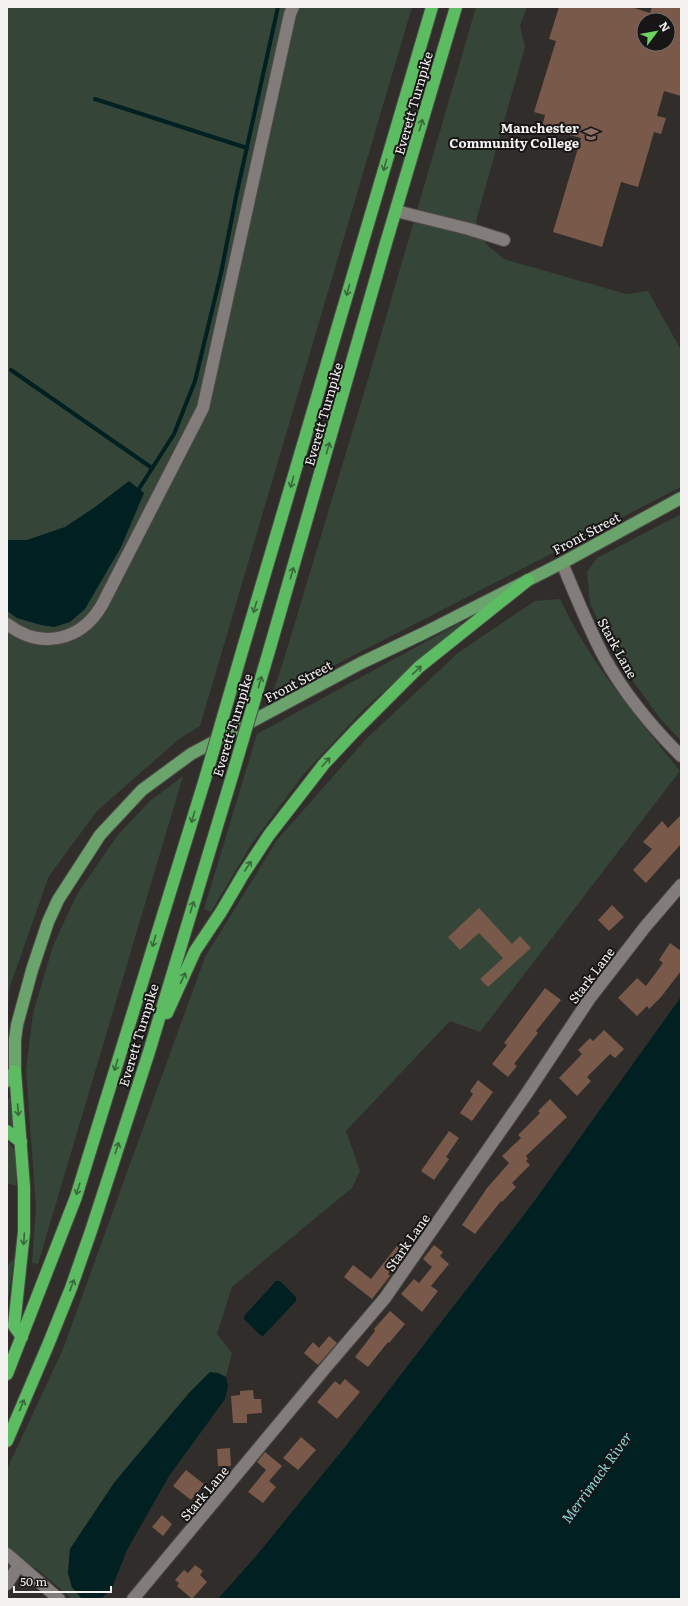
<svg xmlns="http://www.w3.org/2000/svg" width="688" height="1606" viewBox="0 0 688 1606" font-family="Literata,serif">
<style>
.green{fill:#354537}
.water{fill:#002022}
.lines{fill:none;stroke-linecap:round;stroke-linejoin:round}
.stream{stroke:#002022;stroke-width:4}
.building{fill:#79594a;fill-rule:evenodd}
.minor-casing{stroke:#4d4a48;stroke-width:14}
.major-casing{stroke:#4d4a48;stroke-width:14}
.highway-casing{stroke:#4d4a48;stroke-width:14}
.minor{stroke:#827d7b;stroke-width:12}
.major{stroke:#6ba36c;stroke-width:12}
.highway{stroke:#5cbc62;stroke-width:12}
.highway-bridge-casing{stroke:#4d4a48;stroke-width:14;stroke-linecap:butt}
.highway-bridge{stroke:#5cbc62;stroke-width:12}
.oneway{stroke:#3a683c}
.labels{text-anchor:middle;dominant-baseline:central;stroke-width:4;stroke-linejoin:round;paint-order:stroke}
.street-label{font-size:13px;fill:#f4f2f1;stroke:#171515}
.poi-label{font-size:13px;font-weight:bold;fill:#f4f2f1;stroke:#171515;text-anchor:end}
.water-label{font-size:14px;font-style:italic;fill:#88d8dc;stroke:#171515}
</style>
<rect width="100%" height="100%" fill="#302d2b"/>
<g class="green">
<polygon points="7,7 412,7 200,726 179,739 97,811 49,876 9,989 7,1019"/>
<polygon points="476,7 527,7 520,26 525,47 476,221 486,244 504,259 626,294 648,291 681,350 681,487 271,698 284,659 366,386"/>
<polygon points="681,514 681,741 659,717 617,659 590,604 587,572 597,558"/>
<path d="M560,599C590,663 636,716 680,771L480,1032L450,1021L346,1131L360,1171L352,1188L232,1287L217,1334L232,1353L226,1377L218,1373L189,1393L114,1483L70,1549L68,1573L72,1587L82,1599H72L36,1568L7,1577V1469L63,1349L205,957L277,840L366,739L459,652L535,601Z"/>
<polygon points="460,623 462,626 420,659 363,710 303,775 251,845 211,912 204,909 257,734"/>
<polygon points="183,776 38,1264 32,1263 36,1207 26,1071 33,1013 53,946 77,894 117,836 150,801"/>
<polygon points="12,1095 15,1127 7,1123 7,1101"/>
<polygon points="7,1140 16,1152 16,1186 7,1183"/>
<polygon points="14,1258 9,1295 7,1301 7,1266"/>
</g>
<g class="water">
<polygon points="129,481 144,493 121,547 85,609 70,622 54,627 41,625 17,618 7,611 7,540 27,540 65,527 95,507"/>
<polygon points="681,997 681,1599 218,1599 257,1555 349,1442 533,1203"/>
<polygon points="276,1281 280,1281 296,1297 296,1301 263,1336 260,1335 244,1319 245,1315"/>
<polygon points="210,1372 218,1373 226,1377 228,1386 225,1399 169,1476 127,1550 112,1588 101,1599 82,1599 72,1587 68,1573 70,1549 114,1483 189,1393"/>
</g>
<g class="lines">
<g class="stream">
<polyline points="95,99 247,148"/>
<polyline points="11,370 152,468"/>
<polyline points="137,492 174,434 195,381 221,273 237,192 278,7"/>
</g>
</g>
<g class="building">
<path d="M559,7H631L650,13L652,7H681V96L664,91L657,116L666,118L661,134L654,132L638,187L621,182L602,247L553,232L581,138L542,127L545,115L534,112L556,41L549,39ZM644,20H668V44H644Z"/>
<polygon points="681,815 681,844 646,883 633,870 652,849 643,842 662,821 668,828"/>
<polygon points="612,905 624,917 609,931 598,920"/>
<polygon points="479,908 512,944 520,936 531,948 488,987 480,979 503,958 479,933 460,950 448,937"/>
<polygon points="670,943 681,951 681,971 661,997 649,1009 647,1006 637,1016 618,998 637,978 646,986 663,963 659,960"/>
<polygon points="545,988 561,1000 536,1031 538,1033 514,1064 517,1066 508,1077 492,1064 507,1045 504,1043"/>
<polygon points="604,1030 624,1049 615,1058 610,1054 587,1077 591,1081 577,1096 559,1078 582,1054 578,1050 590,1038 593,1041"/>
<polygon points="478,1080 493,1092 472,1121 460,1113 473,1094 470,1091"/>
<polygon points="550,1099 567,1117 526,1156 528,1159 526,1161 530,1165 512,1183 516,1187 502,1202 501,1201 475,1234 462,1225 487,1188 509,1163 502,1156 521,1138 518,1135 540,1113 538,1111"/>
<polygon points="449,1131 459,1138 446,1157 449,1159 434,1180 421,1171"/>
<polygon points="400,1242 408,1248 388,1274 390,1276 372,1299 344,1277 353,1265 371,1279"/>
<polygon points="434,1245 443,1252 440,1256 449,1264 431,1286 438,1291 422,1312 401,1294 414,1279 419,1283 432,1267 423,1259"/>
<polygon points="390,1311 405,1324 389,1343 388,1342 368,1367 355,1357 375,1331 374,1329"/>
<polygon points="329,1336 337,1343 318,1365 304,1353 313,1342 319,1348"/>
<polygon points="345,1379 360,1392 337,1419 317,1402 335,1381 340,1385"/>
<polygon points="253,1390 254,1399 261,1399 262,1413 247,1414 247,1423 233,1423 231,1396 240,1395 240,1391"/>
<polygon points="301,1437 316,1450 298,1470 283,1458"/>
<polygon points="230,1448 231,1466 218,1466 217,1449"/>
<polygon points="265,1452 282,1466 269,1481 276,1487 263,1503 248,1492 266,1470 257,1462"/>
<polygon points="186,1470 204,1484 191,1500 173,1486"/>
<polygon points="162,1515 172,1524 163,1536 152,1527"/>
<polygon points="195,1565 203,1571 200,1575 207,1582 192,1599 177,1586 179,1583 175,1580 184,1570 188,1573"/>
</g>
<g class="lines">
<g class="minor-casing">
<g id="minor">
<polyline points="396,211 469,229 504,240"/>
<path d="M562,563C575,594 588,627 604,657C624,693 652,727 681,756"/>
<path d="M7,624C41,650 81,641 102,605L203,408L290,14L293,7"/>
<polyline points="7,1554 59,1599"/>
<polyline points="7,1584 19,1565"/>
<polyline points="133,1599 327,1366 385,1298 527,1093 590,998 645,927 681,885"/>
</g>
</g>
<g class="major-casing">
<polyline id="major" points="7,1081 15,1071 15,1040 17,1025 32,970 48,922 58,900 100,835 142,790 191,754 361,663 424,633 562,563 681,498"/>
</g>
<g class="highway-casing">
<g id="highway">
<polyline points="243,648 432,7"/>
<polyline points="269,651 386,243 456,7"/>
<polyline points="167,1013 195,951 221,912 244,873 269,835 324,764 355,731 419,667 528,580"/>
<polyline points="15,1071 24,1187 24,1232 14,1326 22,1337"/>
<polyline points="7,1131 21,1142"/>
<polyline points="7,1374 76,1197 205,779"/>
<polyline points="7,1441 48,1345 71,1288 91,1231 149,1052 233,773"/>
</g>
</g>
<use href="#minor" class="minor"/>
<use href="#major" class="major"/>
<use href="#highway" class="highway"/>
<g class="highway-bridge-casing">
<g id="highway-bridge">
<polyline points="233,773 269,651"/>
<polyline points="205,779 243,648"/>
</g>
</g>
<use href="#highway-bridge" class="highway-bridge"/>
</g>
<defs><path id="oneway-shaft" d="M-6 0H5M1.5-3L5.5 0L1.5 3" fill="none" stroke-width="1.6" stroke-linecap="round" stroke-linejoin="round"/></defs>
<g class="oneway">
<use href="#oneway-shaft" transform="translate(421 125) rotate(-74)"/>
<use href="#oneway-shaft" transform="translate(385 165) rotate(106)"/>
<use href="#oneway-shaft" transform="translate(348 290) rotate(106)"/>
<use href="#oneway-shaft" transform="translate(328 448) rotate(-74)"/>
<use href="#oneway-shaft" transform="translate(292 482) rotate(106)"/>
<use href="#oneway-shaft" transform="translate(292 573) rotate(-74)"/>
<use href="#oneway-shaft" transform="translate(255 607) rotate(106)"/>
<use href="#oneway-shaft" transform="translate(417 670) rotate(-43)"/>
<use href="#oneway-shaft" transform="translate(260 682) rotate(-73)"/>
<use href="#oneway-shaft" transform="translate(326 762) rotate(-48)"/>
<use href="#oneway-shaft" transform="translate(193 817) rotate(107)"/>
<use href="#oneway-shaft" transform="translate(248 866) rotate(-57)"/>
<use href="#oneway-shaft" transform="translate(192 907) rotate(-73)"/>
<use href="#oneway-shaft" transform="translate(154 941) rotate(107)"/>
<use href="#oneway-shaft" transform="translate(183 978) rotate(-65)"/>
<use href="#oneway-shaft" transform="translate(116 1065) rotate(107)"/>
<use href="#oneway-shaft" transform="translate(18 1110) rotate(86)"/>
<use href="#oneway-shaft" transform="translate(117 1148) rotate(-72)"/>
<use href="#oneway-shaft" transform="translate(78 1189) rotate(107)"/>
<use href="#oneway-shaft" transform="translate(24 1239) rotate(94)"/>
<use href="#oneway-shaft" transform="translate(72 1285) rotate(-70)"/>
<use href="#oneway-shaft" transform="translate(22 1405) rotate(-67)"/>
</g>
<defs>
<g id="university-bare" transform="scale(1.2)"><path d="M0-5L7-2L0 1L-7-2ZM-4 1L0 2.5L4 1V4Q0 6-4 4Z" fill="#8d6e63" stroke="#171515" stroke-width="2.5" paint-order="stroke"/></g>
</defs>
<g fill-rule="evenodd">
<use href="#university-bare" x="591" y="134"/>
</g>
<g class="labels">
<g class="street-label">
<text transform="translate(413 103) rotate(-74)">Everett Turnpike</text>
<text transform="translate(323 414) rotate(-74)">Everett Turnpike</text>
<text transform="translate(586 533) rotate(-28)">Front Street</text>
<text transform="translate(618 648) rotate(61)">Stark Lane</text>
<text transform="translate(298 681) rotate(-28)">Front Street</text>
<text transform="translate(232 725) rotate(-73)">Everett Turnpike</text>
<text transform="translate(591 975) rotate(-53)">Stark Lane</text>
<text transform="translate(138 1035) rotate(-73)">Everett Turnpike</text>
<text transform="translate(407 1242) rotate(-55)">Stark Lane</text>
<text transform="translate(204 1493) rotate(-50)">Stark Lane</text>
</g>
<g class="poi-label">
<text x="579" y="127">Manchester<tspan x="579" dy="15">Community College</tspan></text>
</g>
<g class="water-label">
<text transform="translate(596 1477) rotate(-54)">Merrimack River</text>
</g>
</g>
<rect width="688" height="1606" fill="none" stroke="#f4f2f1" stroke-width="16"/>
<g transform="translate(656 32) rotate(58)"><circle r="19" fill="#171515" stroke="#6f6d6d"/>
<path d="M0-3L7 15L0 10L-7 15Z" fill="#6dd361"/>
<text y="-6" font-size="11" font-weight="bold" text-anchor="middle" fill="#f4f2f1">N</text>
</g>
<path d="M14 1586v6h97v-6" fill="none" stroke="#f4f2f1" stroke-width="2"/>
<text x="20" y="1586" font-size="12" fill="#f4f2f1" stroke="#171515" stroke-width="3" paint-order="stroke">50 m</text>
</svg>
